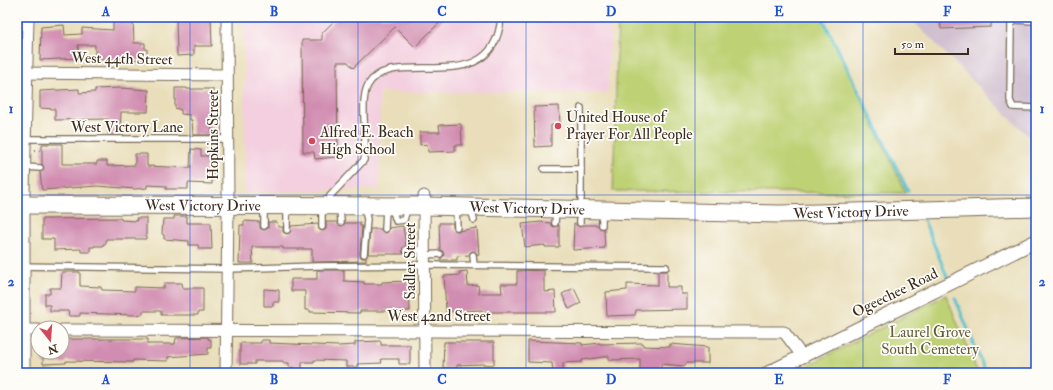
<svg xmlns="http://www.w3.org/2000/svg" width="1053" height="390" viewBox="0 0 1053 390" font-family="'IM FELL Double Pica',serif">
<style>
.built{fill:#f3cfdf}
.industrial{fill:#cfbdce}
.green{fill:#bed174;stroke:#7c7e49}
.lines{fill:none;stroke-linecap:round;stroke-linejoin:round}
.stream{stroke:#54c0cf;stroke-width:3}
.building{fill:#d18db1}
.service-casing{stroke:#786954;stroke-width:8}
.minor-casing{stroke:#786954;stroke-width:13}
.tertiary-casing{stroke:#786954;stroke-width:15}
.primary-casing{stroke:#786954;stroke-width:19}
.path{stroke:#786954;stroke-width:2;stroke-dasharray:1 3;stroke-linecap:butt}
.service{stroke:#fff;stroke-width:5.5}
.minor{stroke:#fff;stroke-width:11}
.tertiary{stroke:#fff;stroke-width:13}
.primary{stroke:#fff;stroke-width:17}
.grid{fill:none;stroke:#1d4ed8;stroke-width:1;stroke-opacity:0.55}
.poi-dot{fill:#d1495b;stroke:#fdfcf7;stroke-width:1.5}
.labels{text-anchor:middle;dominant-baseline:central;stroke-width:3.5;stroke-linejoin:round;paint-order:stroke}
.street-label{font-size:15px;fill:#3b2a1e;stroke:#fdfcf7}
.poi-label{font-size:15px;fill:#3b2a1e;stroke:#fdfcf7;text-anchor:start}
.park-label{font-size:15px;fill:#625c38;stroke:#fdfcf7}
.neatline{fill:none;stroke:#1d4ed8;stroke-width:1.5}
.grid-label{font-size:13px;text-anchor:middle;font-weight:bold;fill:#1d4ed8}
</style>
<rect width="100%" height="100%" fill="#fdfcf7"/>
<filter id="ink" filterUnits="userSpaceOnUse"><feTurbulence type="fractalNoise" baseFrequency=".025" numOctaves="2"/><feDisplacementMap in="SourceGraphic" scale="8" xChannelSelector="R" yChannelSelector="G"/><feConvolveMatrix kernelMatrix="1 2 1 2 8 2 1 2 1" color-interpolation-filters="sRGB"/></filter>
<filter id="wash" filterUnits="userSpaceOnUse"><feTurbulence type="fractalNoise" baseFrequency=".012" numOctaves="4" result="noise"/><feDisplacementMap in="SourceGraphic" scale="16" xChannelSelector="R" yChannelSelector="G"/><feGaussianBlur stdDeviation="0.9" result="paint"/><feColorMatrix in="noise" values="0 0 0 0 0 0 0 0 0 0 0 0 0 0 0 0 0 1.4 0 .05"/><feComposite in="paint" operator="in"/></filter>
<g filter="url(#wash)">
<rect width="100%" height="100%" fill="#e9deb9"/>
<polygon class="built" points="244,17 611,17 608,93 380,92 379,189 245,192"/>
<polygon class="industrial" points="909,17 1036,17 1036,144"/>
<g class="green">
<polygon points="618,17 822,17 906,193 613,191"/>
<polygon points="946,295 978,373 793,373"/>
</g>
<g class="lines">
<g class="stream">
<polyline points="822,17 908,191"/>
<polyline points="924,220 948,279"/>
<polyline points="955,298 986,373"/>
</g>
</g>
<g id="blocks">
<g class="building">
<polygon points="176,17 211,17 212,46 194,46 194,55 177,56"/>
<polygon points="338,17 445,17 415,47 395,27 353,68 348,62 337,62 338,157 315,159 314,152 303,152 302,40 322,40 322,33"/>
<polygon points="940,17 991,17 991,27 941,29"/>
<polygon points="113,18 133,18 134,43 145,43 145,49 147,49 147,60 95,59 95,45 78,45 79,58 40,60 41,27 64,25 65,35 82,34 82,28 113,30"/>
<polygon points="120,88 149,90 148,112 121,112 120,134 108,134 108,119 55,120 55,109 40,108 40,91 79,89 79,93 95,92 95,89"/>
<polygon points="175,88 187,88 187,89 213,89 213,103 210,103 212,135 193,135 192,120 190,120 190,115 181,114 181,110 175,108"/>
<polygon points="559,106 560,125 551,125 551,146 535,147 534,107"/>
<polygon points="461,124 462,145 455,145 455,151 428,152 427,144 420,145 420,132 440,132 439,125"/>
<polygon points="42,144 62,144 62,164 97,164 97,161 107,161 107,166 135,165 135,154 147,154 147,166 190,168 191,149 201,150 201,156 213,156 212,184 188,183 188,189 166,189 166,186 147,185 147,188 135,189 97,186 42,190 40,172 44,168 42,164"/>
<polygon points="174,216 187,216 187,223 211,223 212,249 199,249 198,245 189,245 189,241 164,239 164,235 162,234 163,219 174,219"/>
<polygon points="121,218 121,220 137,221 136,218 146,218 146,239 106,239 106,244 103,244 103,246 94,246 94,247 90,247 90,252 81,252 81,249 54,250 54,239 42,239 42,219"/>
<polygon points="244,221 260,222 260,228 264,230 268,228 268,222 277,222 278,227 283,227 283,232 287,234 290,232 291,226 318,224 319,229 322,231 326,229 326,222 337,222 341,226 345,223 360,223 360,226 362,226 360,254 362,258 366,258 366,261 312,262 312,249 283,249 283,247 252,247 253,263 239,263 240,225 244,225"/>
<polygon points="541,222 551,223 554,227 559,225 559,247 545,247 545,245 525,247 522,224"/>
<polygon points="439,223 453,223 453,229 457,231 477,228 479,255 472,251 469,255 457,256 457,260 440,260 444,254 440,250"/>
<polygon points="574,223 580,227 584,225 598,225 600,228 604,229 605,248 573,250"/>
<polygon points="403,226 406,246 402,250 404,254 368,254 370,229 381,229 385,233 388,232 389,228"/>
<polygon points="317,270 344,270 344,281 364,282 364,284 382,284 382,282 409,281 410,311 360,311 360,313 310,312 310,310 305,310 305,291 291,291 291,279 317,279"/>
<polygon points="544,270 544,292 555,291 556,312 482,312 482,310 446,312 444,276 460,275 459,272 467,271 468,286 478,285 479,293 502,293 501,284 517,284 517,271"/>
<polygon points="658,271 667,271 667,287 681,287 681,294 687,294 687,309 636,310 635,315 607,316 606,292 627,290 627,284 658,285"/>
<polygon points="62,272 80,272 80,286 101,287 102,290 135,291 135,287 164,288 164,283 182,283 183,288 203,288 203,312 198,312 198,315 161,315 161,311 143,311 143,314 134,315 80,313 80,316 69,316 68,311 50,311 50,305 45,305 45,294 50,294 50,288 61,288"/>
<polygon points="574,288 581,303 569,309 562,294"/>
<polygon points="264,289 279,290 279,302 273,302 273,306 264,306"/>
<polygon points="208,337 208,339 211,340 211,348 208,348 208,354 168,357 168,361 133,360 133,362 66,361 66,363 43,364 43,352 62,352 62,339 148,339 148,344 175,344 176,338"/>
<polygon points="261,340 269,340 269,343 338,346 355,345 355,342 381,341 381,345 410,345 410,364 399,364 399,359 381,359 382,363 357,364 357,367 346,367 346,361 314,360 314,362 302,362 302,373 294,373 294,368 289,367 289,363 283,363 283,361 255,361 255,364 240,364 240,343 261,343"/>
<polygon points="528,341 582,343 582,345 600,343 600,344 643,343 643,346 670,347 670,344 708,347 708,363 686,363 685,366 661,364 661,371 640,371 640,359 609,360 609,356 582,360 582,362 563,363 563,373 553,373 552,363 528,362"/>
<polygon points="444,342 494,342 494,365 481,364 457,365 457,368 443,368"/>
</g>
</g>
</g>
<g filter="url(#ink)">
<use href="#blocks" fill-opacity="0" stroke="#786954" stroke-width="1"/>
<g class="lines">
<g class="service-casing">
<g id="service">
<polyline points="1036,21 1015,20 1011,25 1010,100 1013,107 1036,108"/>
<polyline points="581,108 581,199"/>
<polyline points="17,139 228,139"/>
<polyline points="25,167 40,168"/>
<polyline points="544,169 581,169"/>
<path d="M330,196L364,160C368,141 359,100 368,85C392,43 494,104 501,17"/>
<polyline points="264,208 264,226"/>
<polyline points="340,208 341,222"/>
<polyline points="364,208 367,219 364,254"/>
<polyline points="392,208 396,221 404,220 407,209"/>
<polyline points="456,209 457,227"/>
<polyline points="471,209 474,220"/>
<polyline points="580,211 580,223"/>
<polyline points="555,223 556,211"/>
<polyline points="602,225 602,212"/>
<polyline points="322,227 322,208"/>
<polyline points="385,229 386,208"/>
<polyline points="287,230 287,208"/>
<polyline points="406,250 425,250"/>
<polyline points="425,255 440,254"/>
<polyline points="473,255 474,265"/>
<polyline points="17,266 227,269 318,266 425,265 666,267"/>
</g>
</g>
<g class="minor-casing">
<g id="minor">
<polyline points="17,73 227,75"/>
<polyline points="424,196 425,373"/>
<polyline points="17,330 38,330"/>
<polyline points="62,330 784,332 803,357"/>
<polyline points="24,373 24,192 28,17"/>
<polyline points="226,373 228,206 227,17"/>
</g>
</g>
<g class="tertiary-casing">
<polyline id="tertiary" points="768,373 1036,241"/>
</g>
<g class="primary-casing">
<g id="primary">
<path id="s1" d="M17,205L424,206L780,214L1036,207"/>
</g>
</g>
<g class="path">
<polyline points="35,150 42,150"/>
<polyline points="312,224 312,219"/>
</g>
<use href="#service" class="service"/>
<use href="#minor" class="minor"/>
<use href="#tertiary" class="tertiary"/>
<use href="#primary" class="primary"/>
</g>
</g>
<path class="grid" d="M190,17V373M358,17V373M526,17V373M695,17V373M863,17V373M17,195H1036"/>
<g class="poi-dot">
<circle cx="558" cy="126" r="4"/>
<circle cx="312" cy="141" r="4"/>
</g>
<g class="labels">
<g class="street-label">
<text transform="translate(122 59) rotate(1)">West 44th Street</text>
<text x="127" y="127">West Victory Lane</text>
<text transform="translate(213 135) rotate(-90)">Hopkins Street</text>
<text stroke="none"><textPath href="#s1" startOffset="186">West Victory Drive</textPath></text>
<text stroke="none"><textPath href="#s1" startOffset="510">West Victory Drive</textPath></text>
<text stroke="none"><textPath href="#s1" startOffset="834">West Victory Drive</textPath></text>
<text transform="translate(410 261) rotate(-90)">Sadler Street</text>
<text transform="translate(895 293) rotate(-26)">Ogeechee Road</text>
<text x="439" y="316">West 42nd Street</text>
</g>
<g class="poi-label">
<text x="566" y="117">United House of<tspan x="566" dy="17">Prayer For All People</tspan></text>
<text x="320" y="132">Alfred E. Beach<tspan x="320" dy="17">High School</tspan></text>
</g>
<g class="park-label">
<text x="930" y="332">Laurel Grove<tspan x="930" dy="17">South Cemetery</tspan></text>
</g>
</g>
<rect width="1053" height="390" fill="none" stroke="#fdfcf7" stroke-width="44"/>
<g transform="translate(50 340) rotate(163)"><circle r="19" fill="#fdfcf7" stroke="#afa8a0"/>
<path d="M0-3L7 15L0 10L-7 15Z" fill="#d1495b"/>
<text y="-6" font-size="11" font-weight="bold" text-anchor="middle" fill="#3b2a1e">N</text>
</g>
<path d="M895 48v6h73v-6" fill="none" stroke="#3b2a1e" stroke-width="2"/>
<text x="901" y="48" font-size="12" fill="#3b2a1e" stroke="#fdfcf7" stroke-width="3" paint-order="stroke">50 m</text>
<rect x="22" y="22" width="1009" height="346" class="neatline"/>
<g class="grid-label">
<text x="106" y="16">A</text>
<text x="274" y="16">B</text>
<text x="442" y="16">C</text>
<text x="611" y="16">D</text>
<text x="779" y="16">E</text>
<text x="947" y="16">F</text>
<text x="11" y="113">1</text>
<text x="1042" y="113">1</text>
<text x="11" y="286">2</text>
<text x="1042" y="286">2</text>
<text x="106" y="384">A</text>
<text x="274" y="384">B</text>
<text x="442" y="384">C</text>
<text x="611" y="384">D</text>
<text x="779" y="384">E</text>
<text x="947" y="384">F</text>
</g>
</svg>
